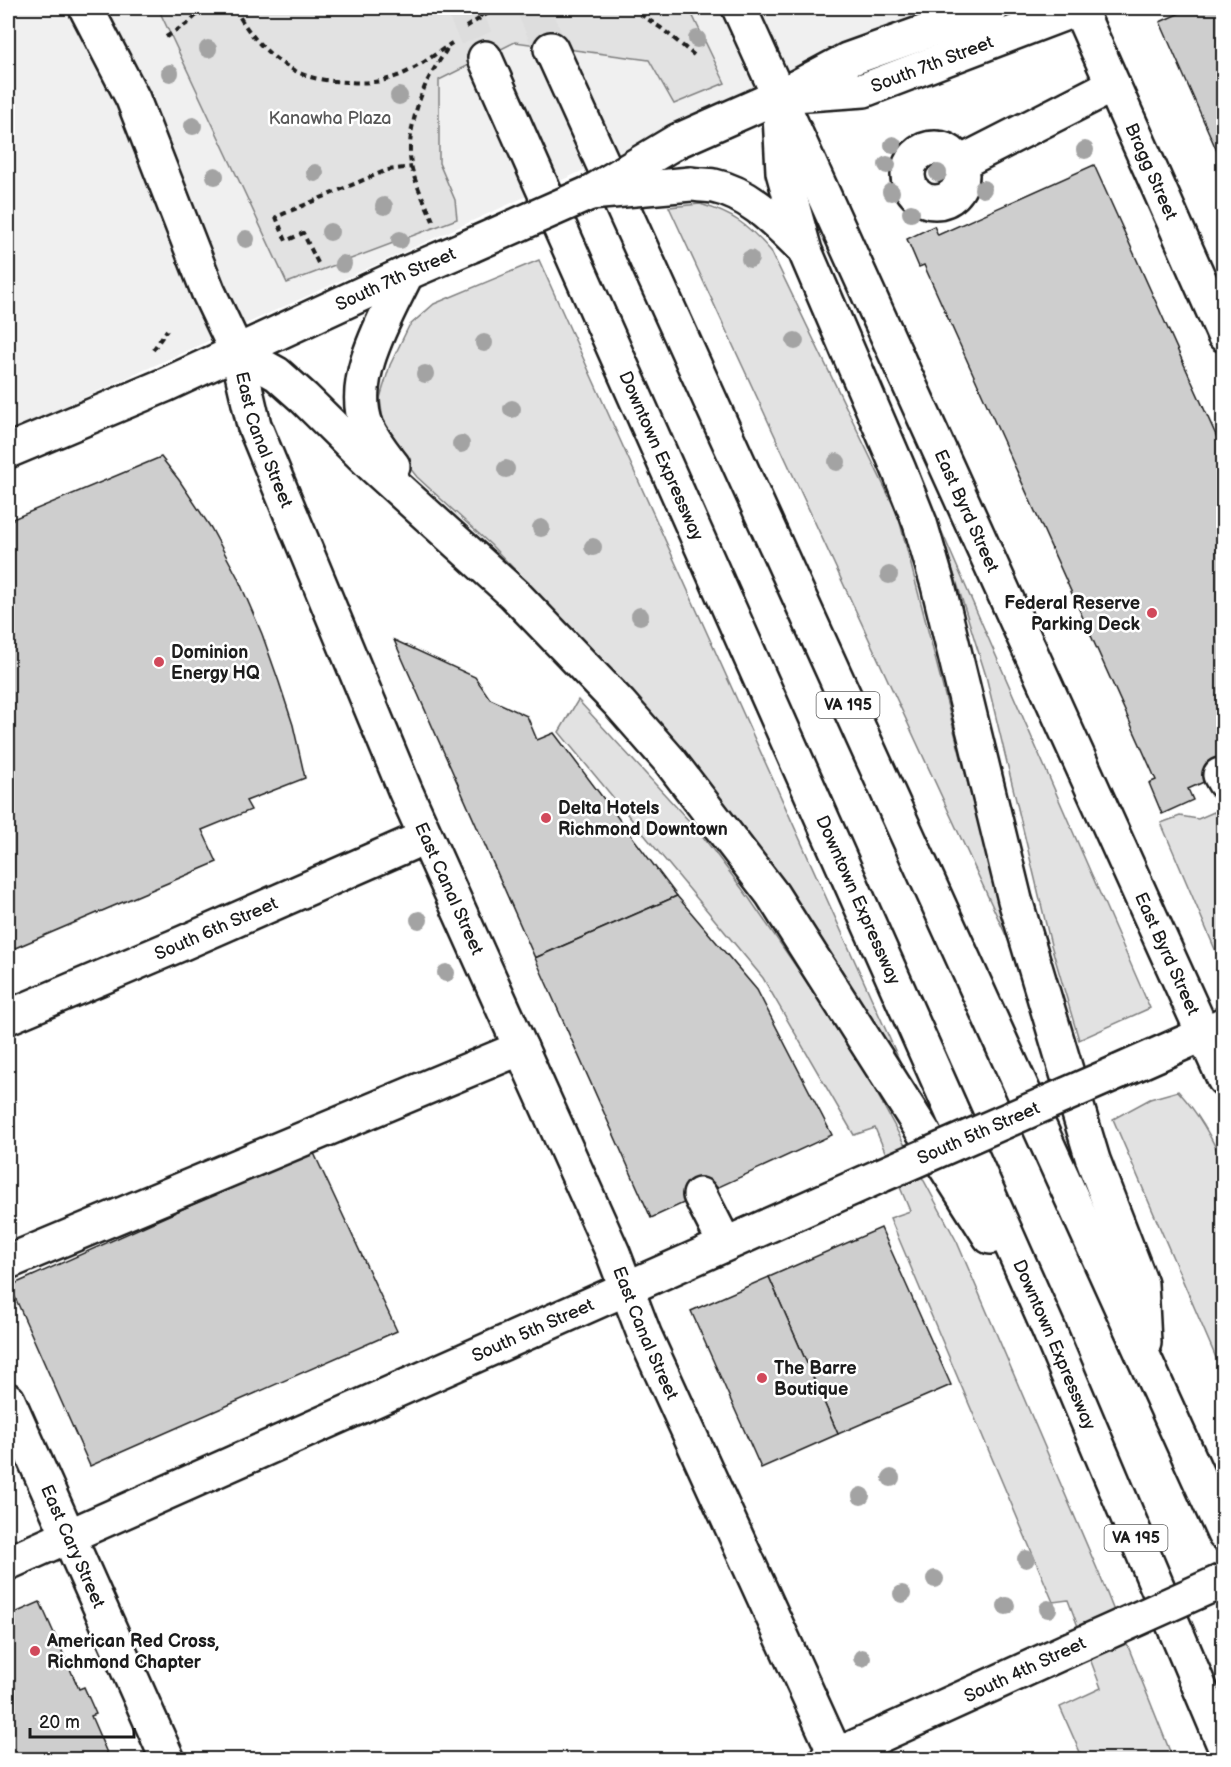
<svg xmlns="http://www.w3.org/2000/svg" width="1231" height="1767" viewBox="0 0 1231 1767" font-family="'Balsamiq Sans',sans-serif">
<style>
.built{fill:#f0f0f0}
.green{fill:#e2e2e2;stroke:#7f7f7f;stroke-width:1.5}
.building{fill:#cecece;stroke:#1c1c1c;stroke-width:1.5}
.lines{fill:none;stroke-linecap:round;stroke-linejoin:round}
.highway-tunnel{stroke:#ddd;stroke-width:33;stroke-dasharray:33 16;stroke-linecap:butt}
.minor-casing{stroke:#1c1c1c;stroke-width:38}
.major-casing{stroke:#1c1c1c;stroke-width:38}
.highway-casing{stroke:#1c1c1c;stroke-width:38}
.path{stroke:#1c1c1c;stroke-width:4;stroke-dasharray:6 4.5;stroke-linecap:butt}
.minor{stroke:#fff;stroke-width:33}
.major{stroke:#fff;stroke-width:33}
.highway{stroke:#fff;stroke-width:33}
.minor-bridge-casing{stroke:#1c1c1c;stroke-width:38;stroke-linecap:butt}
.major-bridge-casing{stroke:#1c1c1c;stroke-width:38;stroke-linecap:butt}
.highway-bridge-casing{stroke:#1c1c1c;stroke-width:38;stroke-linecap:butt}
.minor-bridge{stroke:#fff;stroke-width:33}
.major-bridge{stroke:#fff;stroke-width:33}
.highway-bridge{stroke:#fff;stroke-width:33}
.tree{fill:#a3a3a3}
.poi-dot{fill:#d1495b;stroke:#fff;stroke-width:2}
.labels{text-anchor:middle;dominant-baseline:central;stroke-width:5;stroke-linejoin:round;paint-order:stroke}
.shield{fill:#fff;stroke:#606060;stroke-width:1.5}
.shield-label{font-size:16px;font-weight:bold;fill:#1c1c1c}
.street-label{font-size:18px;fill:#1c1c1c;stroke:#fff}
.park-label{font-size:18px;fill:#575757;stroke:#fff}
.poi-label{font-size:18px;font-weight:bold;fill:#1c1c1c;stroke:#fff;text-anchor:start}
</style>
<rect width="100%" height="100%" fill="#fff"/>
<filter id="ink" filterUnits="userSpaceOnUse"><feTurbulence type="fractalNoise" baseFrequency=".0167" numOctaves="2"/><feDisplacementMap in="SourceGraphic" scale="12" xChannelSelector="R" yChannelSelector="G"/><feConvolveMatrix kernelMatrix="1 2 1 2 8 2 1 2 1" color-interpolation-filters="sRGB"/></filter>
<g filter="url(#ink)">
<polygon class="built" points="8,8 940,8 8,432"/>
<g class="green">
<polygon points="158,8 689,8 725,83 674,104 649,60 515,42 439,80 439,163 455,200 457,219 287,283"/>
<path d="M700,204C734,214 748,225 771,251L898,515L1009,942L669,207Z"/>
<polygon points="539,260 902,1066 733,814 616,675 491,545 417,477 397,452 384,429 380,398 390,365 409,326 434,304"/>
<polygon points="938,523 1150,1008 1079,1040 1051,945 986,676"/>
<polygon points="578,700 701,834 749,898 854,1051 957,1242 1098,1571 1173,1759 1083,1759 1060,1707 1101,1688 1068,1600 1053,1602 890,1218 910,1211 875,1128 854,1135 763,978 559,732"/>
<polygon points="1214,812 1224,827 1224,959 1220,961 1161,823 1180,816 1198,819"/>
<path d="M1178,1091C1199,1114 1212,1136 1223,1165V1374L1113,1119L1150,1099Z"/>
</g>
<g class="building">
<polygon points="1191,8 1224,8 1224,167 1160,22"/>
<polygon points="1094,165 1224,453 1224,773 1188,789 1193,800 1162,814 1149,783 1156,780 924,265 919,267 907,239 934,226 938,235"/>
<polygon points="161,457 179,480 211,528 237,576 262,634 279,682 293,725 305,778 246,801 251,810 202,830 217,862 8,951 8,521"/>
<polygon points="394,640 475,677 490,699 527,716 537,740 554,733 677,896 535,958"/>
<polygon points="677,896 757,990 832,1135 651,1218 535,958"/>
<polygon points="313,1151 397,1331 90,1466 10,1286"/>
<polygon points="881,1228 951,1385 838,1434 769,1277"/>
<polygon points="769,1277 838,1434 761,1468 691,1311"/>
<polygon points="40,1602 79,1689 84,1687 96,1714 91,1716 110,1760 8,1760 8,1616"/>
</g>
<g class="lines">
<g class="highway-tunnel">
<polyline points="463,8 485,58"/>
<polyline points="533,8 551,49"/>
</g>
<g class="minor-casing">
<g id="minor">
<polyline points="789,91 847,60 992,8"/>
<path id="s1" d="M779,96L864,90L1079,8L1224,335"/>
<circle cx="935" cy="175" r="27"/>
<polyline points="960,163 1113,85"/>
<polyline points="1220,775 1224,782"/>
<path id="s2" d="M8,1017L183,943L425,837"/>
<polyline points="1204,1034 1224,1024"/>
<polyline points="700,1195 725,1244"/>
<polyline points="8,1262 521,1048"/>
<polyline points="826,1760 1068,1650"/>
</g>
</g>
<g class="major-casing">
<g id="major">
<path id="s3" d="M86,8L133,99L208,291L237,352L254,425L405,790L613,1253L644,1334L838,1760"/>
<path id="s4" d="M739,8L1224,1079"/>
<polyline points="677,141 779,96"/>
<path id="s5" d="M8,451L165,385L407,273L470,246"/>
<polyline points="1118,1072 1204,1034"/>
<path id="s6" d="M8,1400L168,1760"/>
<path id="s7" d="M8,1563L882,1175"/>
</g>
</g>
<g class="highway-casing">
<g id="highway">
<polyline points="551,49 1224,1534"/>
<path id="s8" d="M485,58L1049,1330L1224,1745"/>
<polyline points="779,96 783,172 805,251 899,470 920,523 938,585 1015,900 1093,1160 1141,1284 1144,1343"/>
<path d="M691,184C698,185 706,185 714,186C751,194 778,224 804,249"/>
<polyline points="237,352 277,374 304,398 374,467 514,594 620,704 670,761 772,894 990,1237"/>
<path d="M393,466C384,454 374,442 367,427C347,380 387,315 407,273"/>
</g>
</g>
<g class="path">
<path d="M235,8C248,35 273,62 302,74C316,80 332,81 347,82C360,83 376,83 388,79C412,73 432,56 452,43"/>
<polyline points="631,8 661,28 694,55"/>
<polyline points="480,17 486,8"/>
<polyline points="466,27 490,12 501,8"/>
<polyline points="166,37 188,23 204,8"/>
<path d="M433,221C427,206 418,190 413,173C405,146 414,112 425,86C431,72 441,59 449,46"/>
<polyline points="318,263 303,233 286,241 276,217 387,170 412,167"/>
<polyline points="153,350 167,330"/>
</g>
<use href="#minor" class="minor"/>
<use href="#major" class="major"/>
<use href="#highway" class="highway"/>
<g class="minor-bridge-casing">
<polyline id="minor-bridge" points="1068,1650 1224,1580"/>
</g>
<g class="major-bridge-casing">
<g id="major-bridge">
<polyline points="470,246 590,193 677,141"/>
<path id="s9" d="M882,1175L1118,1072"/>
</g>
</g>
<g class="highway-bridge-casing">
<polyline id="highway-bridge" points="590,193 691,184"/>
</g>
<use href="#minor-bridge" class="minor-bridge"/>
<use href="#major-bridge" class="major-bridge"/>
<use href="#highway-bridge" class="highway-bridge"/>
</g>
<g class="tree">
<circle cx="697" cy="39" r="9"/>
<circle cx="208" cy="49" r="9"/>
<circle cx="170" cy="73" r="9"/>
<circle cx="399" cy="96" r="9"/>
<circle cx="193" cy="126" r="9"/>
<circle cx="893" cy="145" r="9"/>
<circle cx="1085" cy="150" r="9"/>
<circle cx="887" cy="165" r="9"/>
<circle cx="315" cy="173" r="9"/>
<circle cx="938" cy="173" r="9"/>
<circle cx="215" cy="176" r="9"/>
<circle cx="983" cy="189" r="9"/>
<circle cx="891" cy="192" r="9"/>
<circle cx="384" cy="206" r="9"/>
<circle cx="911" cy="213" r="9"/>
<circle cx="330" cy="232" r="9"/>
<circle cx="246" cy="239" r="9"/>
<circle cx="400" cy="240" r="9"/>
<circle cx="750" cy="259" r="9"/>
<circle cx="343" cy="264" r="9"/>
<circle cx="795" cy="341" r="9"/>
<circle cx="484" cy="343" r="9"/>
<circle cx="425" cy="374" r="9"/>
<circle cx="512" cy="409" r="9"/>
<circle cx="461" cy="444" r="9"/>
<circle cx="837" cy="462" r="9"/>
<circle cx="506" cy="469" r="9"/>
<circle cx="541" cy="528" r="9"/>
<circle cx="593" cy="547" r="9"/>
<circle cx="889" cy="575" r="9"/>
<circle cx="640" cy="616" r="9"/>
<circle cx="419" cy="920" r="9"/>
<circle cx="446" cy="973" r="9"/>
<circle cx="891" cy="1478" r="9"/>
<circle cx="861" cy="1496" r="9"/>
<circle cx="1026" cy="1559" r="9"/>
<circle cx="935" cy="1579" r="9"/>
<circle cx="902" cy="1594" r="9"/>
<circle cx="1006" cy="1606" r="9"/>
<circle cx="1048" cy="1609" r="9"/>
<circle cx="862" cy="1658" r="9"/>
</g>
</g>
<g class="poi-dot">
<circle cx="1152" cy="613" r="6"/>
<circle cx="159" cy="662" r="6"/>
<circle cx="546" cy="818" r="6"/>
<circle cx="762" cy="1378" r="6"/>
<circle cx="35" cy="1651" r="6"/>
</g>
<g class="labels">
<g class="shield">
<rect x="816.5" y="692" width="63" height="26" rx="4.5"/>
<rect x="1104.5" y="1525" width="63" height="26" rx="4.5"/>
</g>
<g class="shield-label">
<text x="848" y="705">VA 195</text>
<text x="1136" y="1538">VA 195</text>
</g>
<g class="street-label">
<text stroke="none"><textPath href="#s1" startOffset="158">South 7th Street</textPath></text>
<text stroke="none"><textPath href="#s1" startOffset="494">Bragg Street</textPath></text>
<text stroke="none"><textPath href="#s5" startOffset="424">South 7th Street</textPath></text>
<text stroke="none"><textPath href="#s3" startOffset="468">East Canal Street</textPath></text>
<text stroke="none"><textPath href="#s8" startOffset="435">Downtown Expressway</textPath></text>
<text stroke="none"><textPath href="#s4" startOffset="552">East Byrd Street</textPath></text>
<text stroke="none"><textPath href="#s3" startOffset="954">East Canal Street</textPath></text>
<text stroke="none"><textPath href="#s8" startOffset="921">Downtown Expressway</textPath></text>
<text stroke="none"><textPath href="#s2" startOffset="226">South 6th Street</textPath></text>
<text stroke="none"><textPath href="#s4" startOffset="1038">East Byrd Street</textPath></text>
<text stroke="none"><textPath href="#s9" startOffset="105">South 5th Street</textPath></text>
<text stroke="none"><textPath href="#s7" startOffset="574">South 5th Street</textPath></text>
<text stroke="none"><textPath href="#s3" startOffset="1440">East Canal Street</textPath></text>
<text stroke="none"><textPath href="#s8" startOffset="1407">Downtown Expressway</textPath></text>
<text stroke="none"><textPath href="#s6" startOffset="160">East Cary Street</textPath></text>
<text transform="translate(1025 1670) rotate(-25)">South 4th Street</text>
</g>
<g class="park-label">
<text x="330" y="118">Kanawha Plaza</text>
</g>
<g class="poi-label">
<text x="1140" y="603" text-anchor="end">Federal Reserve<tspan x="1140" dy="21">Parking Deck</tspan></text>
<text x="171" y="652">Dominion<tspan x="171" dy="21">Energy HQ</tspan></text>
<text x="558" y="808">Delta Hotels<tspan x="558" dy="21">Richmond Downtown</tspan></text>
<text x="774" y="1368">The Barre<tspan x="774" dy="21">Boutique</tspan></text>
<text x="47" y="1641">American Red Cross,<tspan x="47" dy="21">Richmond Chapter</tspan></text>
</g>
</g>
<rect width="1231" height="1767" fill="none" stroke="#fff" stroke-width="30"/>
<rect x="15" y="15" width="1201" height="1737" fill="none" stroke="#1c1c1c" stroke-width="2" filter="url(#ink)"/>
<path d="M30 1728v9h104v-9" fill="none" stroke="#1c1c1c" stroke-width="3"/>
<text x="39" y="1728" font-size="18" fill="#1c1c1c" stroke="#ffffff" stroke-width="4.5" paint-order="stroke">20 m</text>
</svg>
